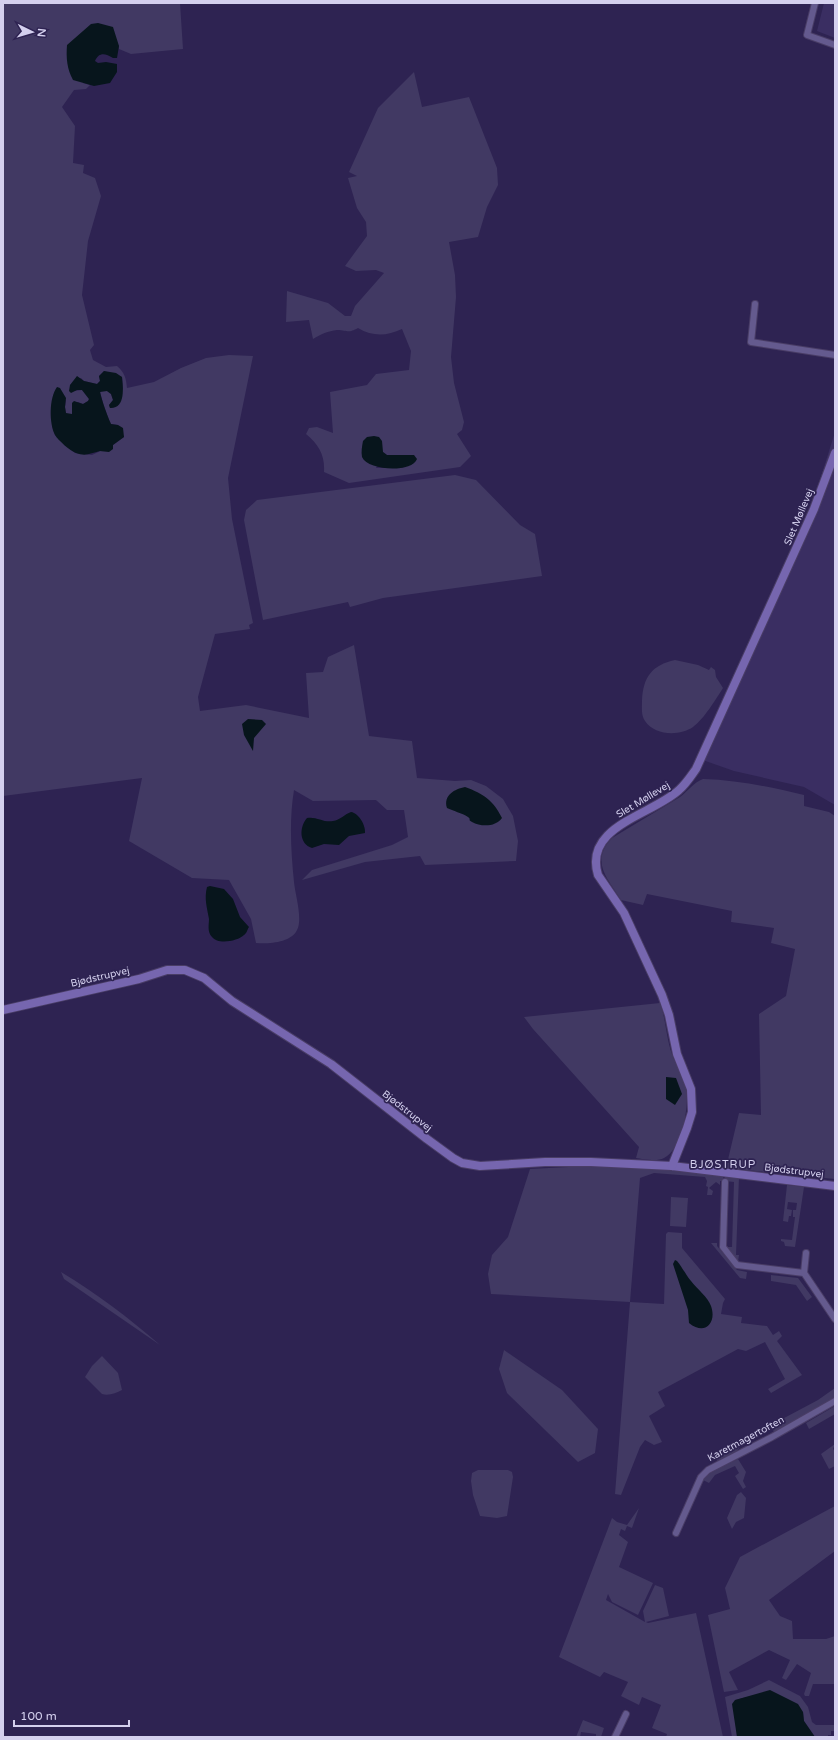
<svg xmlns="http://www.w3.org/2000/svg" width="838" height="1740" viewBox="0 0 838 1740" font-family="'Varela Round',sans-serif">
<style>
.built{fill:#3a2e62}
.green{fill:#413963;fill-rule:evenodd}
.water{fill:#07151c}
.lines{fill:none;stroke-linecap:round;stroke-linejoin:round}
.street-casing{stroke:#493d66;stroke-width:8}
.secondary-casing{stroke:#493d66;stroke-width:10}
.street{stroke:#645a8e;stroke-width:6}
.secondary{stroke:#7666af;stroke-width:8}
.labels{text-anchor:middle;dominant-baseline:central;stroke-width:3.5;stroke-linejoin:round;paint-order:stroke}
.street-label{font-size:10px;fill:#d4d0ee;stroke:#2e2352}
.neighbourhood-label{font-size:11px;letter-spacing:1px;fill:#d4d0ee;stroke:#2e2352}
</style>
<rect width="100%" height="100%" fill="#2e2352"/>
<g class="built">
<polygon points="824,3 835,3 835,38 817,31"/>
<polygon points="835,432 835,805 804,787 734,771 697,758 813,502"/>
</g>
<g class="green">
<path d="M3,3H180L183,49L131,54L119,49V46L98,23L83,83L90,85L86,89L74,90L62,107L75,126L73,163L84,165L83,173L95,178L101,196L88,241L82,295L94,345L90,350L93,360L106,367L117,366C125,373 126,378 127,388L154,382L181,368L206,358L229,355L253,356L228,478L232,519L253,623L249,625L250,629L215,634L198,697L200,711L246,705L309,718L306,673L323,672L328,657L354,645L369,736L412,741L417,778L455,781L471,780L486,786L503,799L513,816L518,841L516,861L425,865L420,856L365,862L302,880L312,870L392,845L408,837L404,810H387L376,800L313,801L294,790C289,820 291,852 294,882C295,894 303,919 297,930C291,943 268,944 256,943L251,919L229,880L192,878L129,841L142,778L3,796ZM104,371L122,377L123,389L110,408L109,405L113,400L111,394L107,391H100C102,401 107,415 111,424L118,425L124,437L113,445L92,455L75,453L55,435L52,426V399L66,400L65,407L66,414H72V403L78,402L83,404L88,401L89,399L82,390L74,391L70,385L81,378L84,381L97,384L100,381L99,376Z"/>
<path d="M414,72L422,107L469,97L497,168L498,185L487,207L478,237L449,242L455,275L456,297L451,357L454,383L464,422L462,430L457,434L471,456L460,467L349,483L324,472C325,455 319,445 306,434L309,428L317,427L333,433L330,392L367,385L376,374L409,370L411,351L402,329C387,336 373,337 358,328C347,334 348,330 337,330C328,331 321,334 313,339L309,320L286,322L287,291L328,303L345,316H351L355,306L384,273L376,270L356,271L345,266L367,236L366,222L357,208L348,178L357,176L349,172L378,108ZM383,452L404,468H376Z"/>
<polygon points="455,475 476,480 520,525 535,534 542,576 383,598 350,607 348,602 263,620 244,520 246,510 257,500"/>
<path d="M675,660L698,665L709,670L711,667L715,670L716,677L723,688C716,699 704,719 693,727C680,736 655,736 645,721C641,715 642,708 642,701C643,677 652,665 675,660Z"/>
<path d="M703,779C738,780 770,787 804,795V806L829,812L835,816V1179L726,1168L739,1113L761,1115L759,1014L786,996L795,949L771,943L774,928L731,922L732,911L647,894L643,905L621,900C607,878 590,861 612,838L680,797C688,791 694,782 703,779Z"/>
<path d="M660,1003C666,1019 666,1038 672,1054C676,1066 684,1075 686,1088C689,1107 683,1148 664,1158C657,1162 643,1159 636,1158L639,1147L533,1029L524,1017Z"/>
<polygon points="587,1166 641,1169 659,1168 723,1175 723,1181 720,1181 720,1185 716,1182 709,1188 713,1191 712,1195 707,1195 708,1187 706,1186 707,1181 705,1177 654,1173 640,1178 630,1302 664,1304 666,1234 668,1232 682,1233 682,1248 725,1299 723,1303 721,1314 742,1317 741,1323 767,1326 773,1335 779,1331 782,1336 777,1341 802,1375 771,1393 768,1389 785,1379 765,1342 746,1351 738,1349 658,1392 665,1406 649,1416 662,1442 654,1445 645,1440 640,1447 621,1495 615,1494 630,1302 491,1294 488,1274 492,1255 508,1237 530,1169"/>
<polygon points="725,1175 739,1177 736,1255 739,1255 738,1262 725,1247 732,1247 734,1182 725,1181"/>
<polygon points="787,1185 804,1187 795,1247 785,1246 784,1242 781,1241 781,1239 792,1240 795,1217 793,1217 793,1210 796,1210 797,1203 788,1202 787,1209 792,1210 791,1216 789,1216 788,1222 783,1221"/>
<polygon points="671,1197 688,1198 686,1227 670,1226"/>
<polygon points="711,1243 717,1243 717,1246 737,1270 747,1272 746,1279 740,1278"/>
<path d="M61,1272C96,1293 129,1318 160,1345L64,1279Z"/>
<polygon points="771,1275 798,1278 812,1297 807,1301 796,1285 771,1281"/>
<polygon points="504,1350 562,1390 598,1429 595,1453 578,1462 507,1393 499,1369"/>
<path d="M102,1356L118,1373L122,1390C116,1393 109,1396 102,1394L85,1377L92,1366Z"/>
<polygon points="835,1388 835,1397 788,1426 774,1432 771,1425 818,1400"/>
<polygon points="835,1406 835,1414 809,1429 806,1423"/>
<polygon points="737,1444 739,1448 737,1451 718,1461 712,1458 711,1457"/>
<polygon points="835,1444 833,1449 835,1451 835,1466 829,1469 821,1454"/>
<polygon points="738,1459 746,1472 743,1481 746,1487 743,1489 735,1476 739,1473 735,1466 715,1475 709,1483 703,1480 707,1473"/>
<polygon points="478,1470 508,1470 512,1472 513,1477 507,1516 497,1518 480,1516 473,1495 471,1481 472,1473"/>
<polygon points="741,1492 746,1498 744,1518 736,1522 732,1529 727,1518 737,1495"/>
<polygon points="835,1506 835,1551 769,1600 780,1616 792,1621 793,1639 826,1639 835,1636 835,1684 813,1684 809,1696 805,1696 804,1694 811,1673 797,1664 786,1680 782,1678 790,1660 769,1650 729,1672 738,1690 724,1692 708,1615 730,1609 725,1588 740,1557"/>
<polygon points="639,1508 632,1528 627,1526 625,1531 621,1529 619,1535 628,1542 619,1567 653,1583 638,1615 612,1602 608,1594 606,1600 645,1622 643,1611 655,1585 663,1588 669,1616 646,1622 648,1623 696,1613 723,1737 666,1737 667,1734 652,1728 661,1705 642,1697 639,1705 621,1696 628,1682 604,1672 600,1677 559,1657 612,1518 617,1522 627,1525"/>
<polygon points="769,1680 800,1696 808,1707 812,1722 816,1725 835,1725 835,1731 831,1731 831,1735 828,1735 828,1737 815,1737 804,1721 803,1712 747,1697 735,1700 737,1737 732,1737 725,1697 748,1690"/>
<polygon points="583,1720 604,1728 601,1737 596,1737 596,1734 581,1732 580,1737 576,1737"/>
</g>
<g class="water">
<path d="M98,23L113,27L119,46L117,58H113C105,53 99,52 95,61L98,63L106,62L117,64V72L110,83L94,86L73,80C67,69 66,58 67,45L91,24Z"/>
<path d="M104,371L116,373L122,377C123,387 126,409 110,408L109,405L113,400L111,394L107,391L100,392C102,401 107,415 111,424L118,425L123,428L124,437L113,445V449L109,452C106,452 102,451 100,451C91,453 86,457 76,453C70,451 58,440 55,435C49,423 49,398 57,387L60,388L66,398L65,407L66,413L72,414V403L74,401L83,404L88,401L89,399L82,390H77L71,393L69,391L70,385L77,376L84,381L97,384L100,381L99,376Z"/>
<path d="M374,436L379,437L382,441L383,452L387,455H414L417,459C412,473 368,471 362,457C361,452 362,446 363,441L367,437Z"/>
<polygon points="248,719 262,720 266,724 254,738 253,751 244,735 242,724"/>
<path d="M465,787C484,794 493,800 502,818C496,827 481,827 472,822C467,819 472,820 468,817C462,813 453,811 447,808C443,795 455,789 465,787Z"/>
<path d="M351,812C359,813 366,826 365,833L349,836L339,845L324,844L312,848C299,844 299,827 307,818C316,816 324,823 333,821C340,820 345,814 351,812Z"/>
<path d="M210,886L224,889L233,899L240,917L249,927C247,930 247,933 244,935C238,941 218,945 212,937C207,932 209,924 209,919C207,907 204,899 207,887Z"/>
<polygon points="666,1077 676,1078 682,1094 675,1105 666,1099"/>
<path d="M675,1260L677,1261C682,1267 686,1275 691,1281C697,1289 708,1297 711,1306C717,1323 705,1336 689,1323L688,1310L673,1264Z"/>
<polygon points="770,1690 798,1704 803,1712 804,1721 815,1737 737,1737 732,1704 735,1700"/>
</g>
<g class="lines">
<g class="street-casing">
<g id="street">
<polyline points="815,3 807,35 835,45"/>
<polyline points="755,304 751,342 835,355"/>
<polyline points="725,1182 723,1247 737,1265 804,1273 835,1319"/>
<polyline points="804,1273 806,1253"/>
<polyline points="676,1533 701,1477 708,1470 772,1437 835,1401"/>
<polyline points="615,1737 626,1714"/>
</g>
</g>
<g class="secondary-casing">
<g id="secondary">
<polyline points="3,1010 139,979 167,970 185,970 204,978 232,1001 331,1064 427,1139 453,1158 462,1163 480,1166 545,1162 591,1162 672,1166 835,1186"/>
<path d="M672,1166L687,1128L692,1112L691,1089L677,1054L669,1015L662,995L624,913L598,875C583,826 652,815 679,790C686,784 691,776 696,769L814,509L835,453"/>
</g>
</g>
<use href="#street" class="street"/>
<use href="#secondary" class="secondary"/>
</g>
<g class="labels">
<g class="street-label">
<text transform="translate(799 517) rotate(-67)">Slet Møllevej</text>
<text transform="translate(643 800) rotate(-31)">Slet Møllevej</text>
<text transform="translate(100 977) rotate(-13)">Bjødstrupvej</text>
<text transform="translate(407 1111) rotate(38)">Bjødstrupvej</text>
<text transform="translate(794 1171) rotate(7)">Bjødstrupvej</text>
<text transform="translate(746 1439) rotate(-28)">Karetmagertoften</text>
</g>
<g class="neighbourhood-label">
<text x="723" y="1164">BJØSTRUP</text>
</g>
</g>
<rect width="838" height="1740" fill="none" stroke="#d4d0ee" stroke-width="8"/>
<g transform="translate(32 32) rotate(95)" stroke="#2e2352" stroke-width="3" paint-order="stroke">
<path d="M0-3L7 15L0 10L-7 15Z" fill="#d4d0ee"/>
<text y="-6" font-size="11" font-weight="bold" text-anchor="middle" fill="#d4d0ee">N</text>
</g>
<path d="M14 1720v6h115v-6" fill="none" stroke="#d4d0ee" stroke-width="2"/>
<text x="20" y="1720" font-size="12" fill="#d4d0ee" stroke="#2e2352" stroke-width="3" paint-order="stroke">100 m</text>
</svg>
